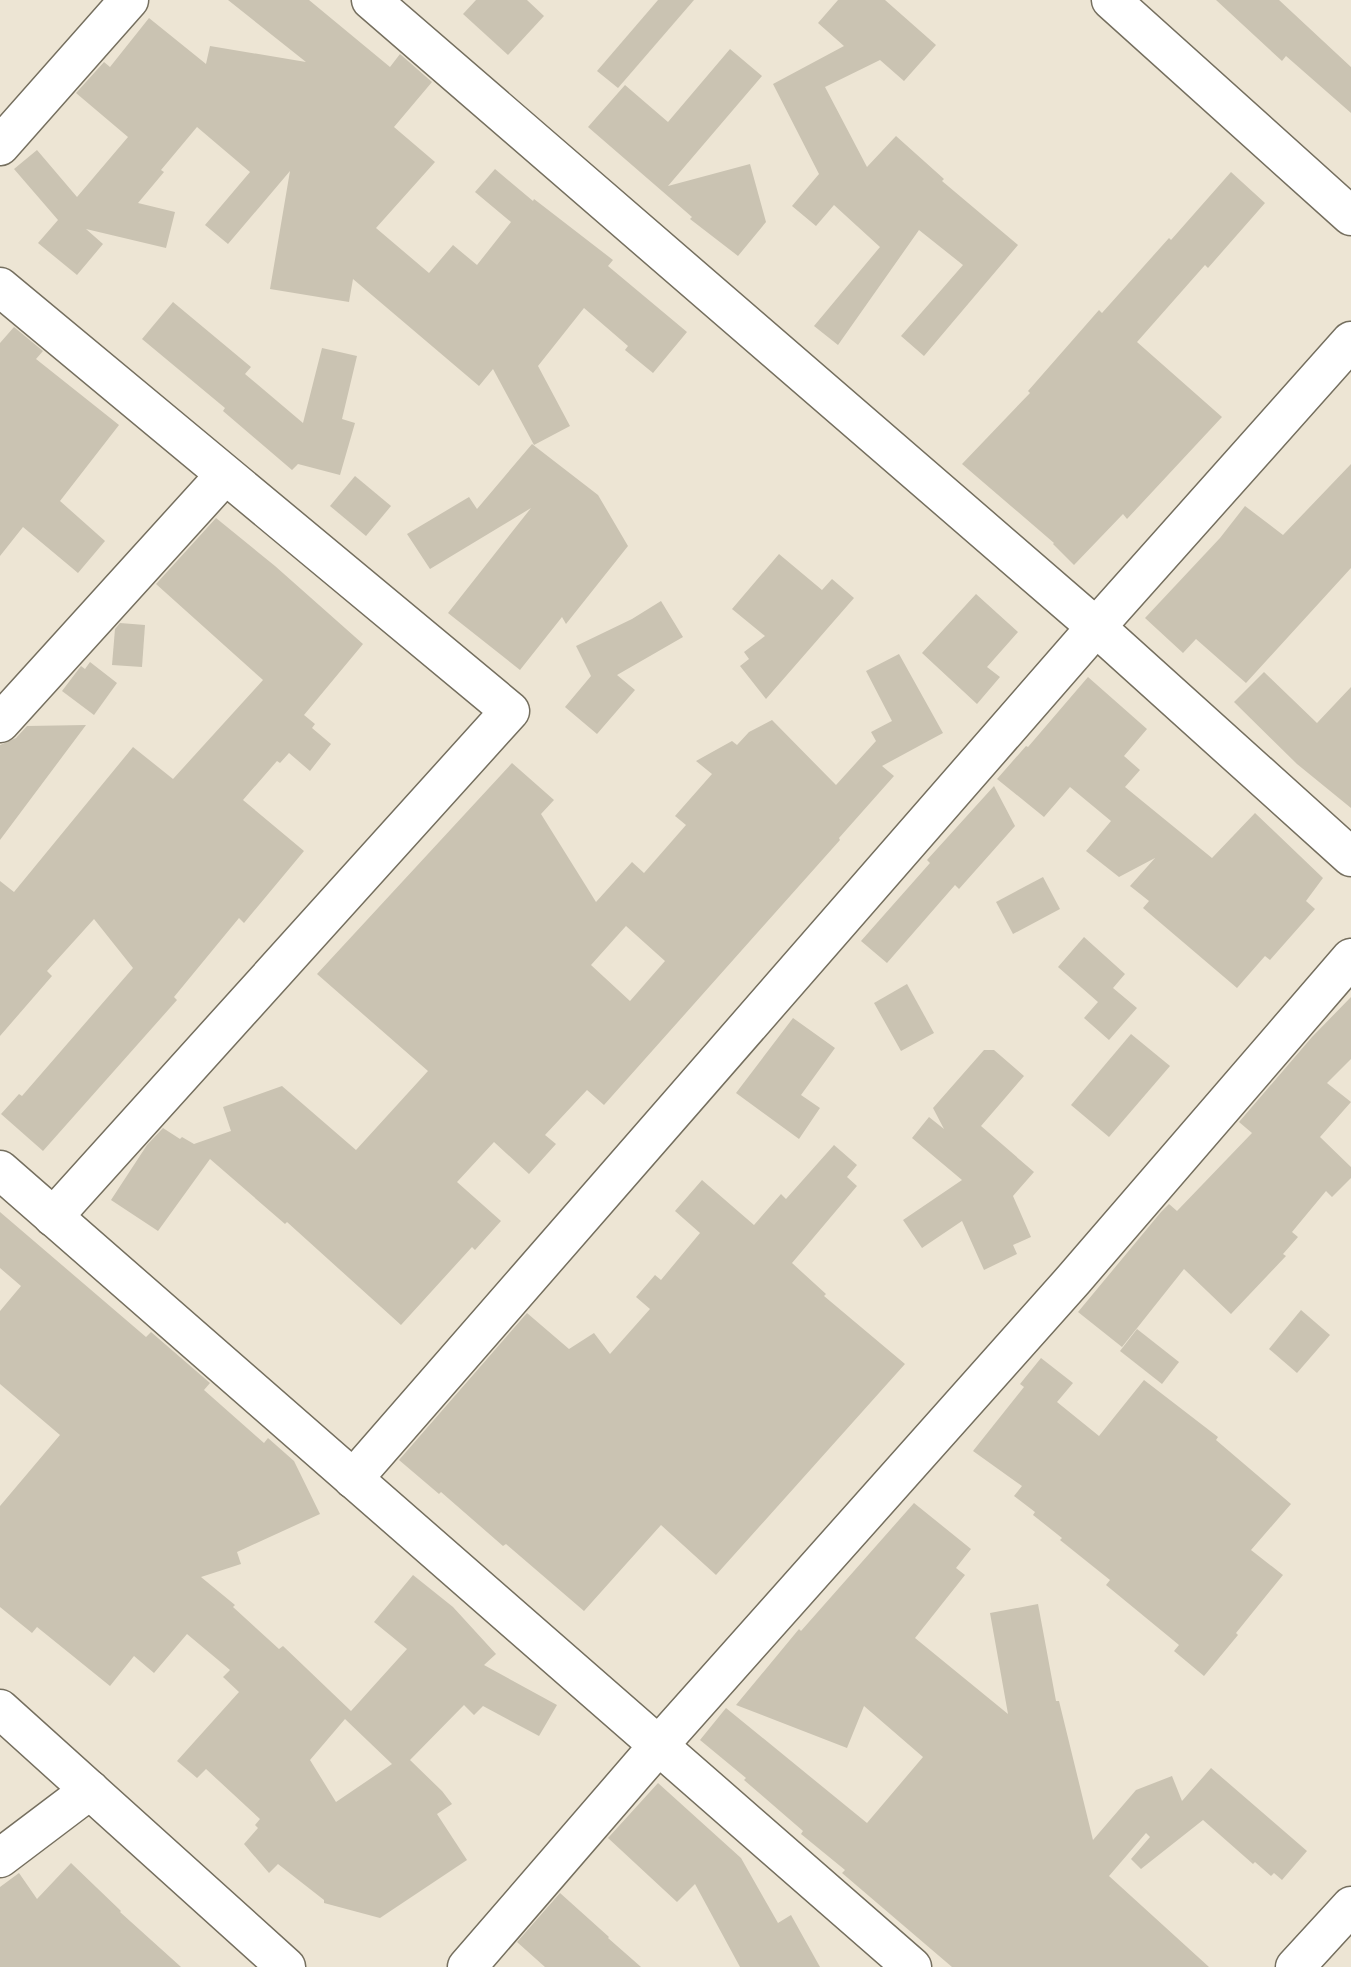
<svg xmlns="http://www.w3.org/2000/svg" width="1351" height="1967" viewBox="0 0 1351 1967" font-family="Raleway,sans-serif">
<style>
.building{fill:#cac3b2;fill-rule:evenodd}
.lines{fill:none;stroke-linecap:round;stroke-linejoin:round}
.minor-casing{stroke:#756f5f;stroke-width:41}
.minor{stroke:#fff;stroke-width:38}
</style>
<rect width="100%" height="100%" fill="#ede5d4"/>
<g class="building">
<polygon points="228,0 309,0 390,67 400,54 432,82 394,127 435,162 376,228 429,273 453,245 477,265 511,222 475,192 495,169 533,201 534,199 613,260 608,266 687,332 653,373 625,350 628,346 584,308 538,366 570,426 534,445 493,369 479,386 353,279 349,302 270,289 290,171 228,244 205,225 250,172 197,127 161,170 164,172 138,203 175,212 166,248 86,229 103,244 77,275 38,243 58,220 14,169 37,150 77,197 128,137 76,93 104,62 110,67 149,18 206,64 210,46 306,62"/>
<polygon points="476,0 527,0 544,16 508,55 463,14"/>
<polygon points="658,0 694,0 618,88 597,71"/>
<polygon points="838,0 885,0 936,45 904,81 880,60 825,87 867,167 896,136 944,179 942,181 1018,245 924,356 901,336 963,265 919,230 838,345 814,326 880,247 834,205 816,226 792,206 819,174 773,84 844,46 818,23"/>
<polygon points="1216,0 1279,0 1351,67 1351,113 1286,56 1282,61"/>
<polygon points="730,49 762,76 668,186 750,164 766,222 738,256 690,219 692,217 588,127 625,85 668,122"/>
<polygon points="1231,172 1265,203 1208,268 1205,265 1137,342 1222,417 1127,519 1123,514 1074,565 1053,544 1054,543 962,464 1030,393 1028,391 1099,310 1102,313 1169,238 1171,240"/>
<polygon points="173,302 251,367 245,374 303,423 322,348 357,356 342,419 355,423 340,475 298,464 292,470 223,411 225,408 142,339"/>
<polygon points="14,327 43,351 36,359 119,425 60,501 105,541 78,573 23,527 0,556 0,343"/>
<polygon points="532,444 598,495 628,546 566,624 562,617 520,670 448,613 531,508 430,569 407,534 469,497 477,509"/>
<polygon points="1351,464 1351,568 1246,683 1196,639 1183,653 1145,618 1220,538 1245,506 1283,535"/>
<polygon points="355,476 391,506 366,536 330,506"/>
<polygon points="216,518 275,566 363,644 304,715 315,724 312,728 331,744 310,771 289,753 280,763 277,761 243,800 304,851 244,923 239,918 174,997 177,1000 43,1151 1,1114 19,1094 22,1096 133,968 94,919 47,971 52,976 0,1036 0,881 14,892 133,747 173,779 263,680 156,584"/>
<polygon points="779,554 822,590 832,579 854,598 766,699 740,666 749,659 744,652 765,636 732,609"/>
<polygon points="976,594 1018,632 987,667 1000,677 977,704 922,653"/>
<polygon points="661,601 683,637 617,675 635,690 597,734 565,707 591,676 576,646 632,619"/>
<polygon points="120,623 145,625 142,667 112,665 115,629"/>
<path d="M899,654L943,733L882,766L894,776L839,838L840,840L604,1105L587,1090L545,1135L556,1144L529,1174L494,1142L457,1182L501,1221L475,1250L472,1247L401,1325L287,1222L285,1224L210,1159L158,1231L111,1200L147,1145L163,1128L180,1139L182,1137L194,1144L231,1131L223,1107L282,1086L356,1150L428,1071L317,974L512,763L554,800L541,814L596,902L632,862L644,873L686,825L675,816L712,774L696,761L732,741L737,745L749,732L772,720L836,785L876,741L871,732L892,721L866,671ZM626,926L665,961L630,1001L591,965Z"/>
<polygon points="90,662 117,683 94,715 62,691 81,666 85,669"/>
<polygon points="1264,672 1317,723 1351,687 1351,808 1297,764 1234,702"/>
<polygon points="1088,677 1147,729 1124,756 1140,770 1125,787 1212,858 1255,813 1323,878 1306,901 1315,909 1270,960 1265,956 1237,988 1143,908 1149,901 1130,886 1155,858 1119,877 1086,851 1111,821 1070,787 1044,817 997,779 1026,746 1028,747"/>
<polygon points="86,725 0,840 0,745 16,738 27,726"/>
<polygon points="994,786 1015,826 959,889 955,885 887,963 861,941 930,863 927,860"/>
<polygon points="1043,877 1060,909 1013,934 996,902"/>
<polygon points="1084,937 1125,974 1113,988 1137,1008 1109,1040 1084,1018 1098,1002 1058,967"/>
<polygon points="907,984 934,1033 901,1051 874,1003"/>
<polygon points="1351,997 1351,1059 1327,1083 1351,1102 1320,1137 1351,1167 1351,1178 1332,1197 1326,1191 1292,1232 1298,1237 1283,1254 1286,1256 1231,1314 1184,1269 1122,1347 1078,1312 1161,1212 1169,1204 1177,1211 1252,1133 1239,1122 1312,1037"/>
<polygon points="793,1018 835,1048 801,1095 820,1108 799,1139 736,1093"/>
<polygon points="1131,1034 1170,1066 1109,1137 1071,1105"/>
<polygon points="984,1050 994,1050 1024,1076 981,1126 1034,1172 1013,1196 1031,1237 1013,1245 1017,1254 984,1270 962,1221 922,1248 903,1220 962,1180 912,1138 929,1117 944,1129 933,1108"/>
<polygon points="834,1145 857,1165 847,1177 857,1186 792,1263 826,1294 824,1296 905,1364 716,1575 661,1525 584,1611 506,1544 503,1546 441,1492 439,1494 399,1460 527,1313 569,1349 594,1333 610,1354 650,1309 636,1297 655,1275 661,1280 700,1233 675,1211 702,1180 754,1225 781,1194 786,1199"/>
<path d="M0,1212L146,1337L151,1332L210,1383L204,1390L264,1443L268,1438L294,1461L320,1514L237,1552L241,1564L201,1577L235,1605L233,1607L279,1649L283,1646L351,1711L407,1649L374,1622L413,1575L453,1607L496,1654L484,1665L557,1705L539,1736L483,1706L474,1715L464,1705L410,1760L442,1791L452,1804L437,1814L467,1860L380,1918L324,1903V1900L278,1864L269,1873L244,1844L258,1828L255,1825L260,1819L206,1769L197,1778L177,1761L239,1692L223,1677L230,1670L187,1634L154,1673L134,1656L110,1686L37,1627L32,1633L0,1607V1506L60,1435L0,1384V1311L21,1286L0,1268ZM345,1719L392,1764L336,1802L310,1760Z"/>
<polygon points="1301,1310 1330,1335 1297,1373 1269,1349"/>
<polygon points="1137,1329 1179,1362 1162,1384 1120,1351"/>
<polygon points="1041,1358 1073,1383 1057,1402 1099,1436 1144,1380 1218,1437 1216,1440 1291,1504 1251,1550 1283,1575 1236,1633 1238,1635 1204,1676 1174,1651 1179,1645 1106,1585 1110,1580 1060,1540 1062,1538 1033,1515 1035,1512 1014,1496 1022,1486 973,1451 1024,1387 1020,1384"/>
<polygon points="914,1503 971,1549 956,1568 965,1575 915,1638 1008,1714 990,1613 1038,1604 1056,1701 1059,1701 1093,1840 1136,1790 1172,1776 1182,1801 1211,1768 1307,1851 1282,1880 1274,1873 1271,1876 1255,1862 1253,1864 1203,1820 1141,1869 1131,1859 1150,1837 1146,1833 1109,1876 1209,1967 952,1967 842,1873 845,1870 801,1834 803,1831 744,1780 746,1778 700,1740 726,1708 867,1823 923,1757 864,1706 847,1748 736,1705 799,1629 801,1631"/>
<polygon points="658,1783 741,1858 778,1923 791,1915 820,1967 740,1967 695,1884 677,1902 608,1838"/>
<polygon points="71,1863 121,1911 120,1912 181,1967 0,1967 0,1887 19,1873 37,1899"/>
<polygon points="560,1893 609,1937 608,1938 641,1967 545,1967 517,1942"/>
</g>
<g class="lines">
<g class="minor-casing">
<g id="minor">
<polyline points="371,0 1096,627 1351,857"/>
<polyline points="1111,0 1351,216"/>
<polyline points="0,146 129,0"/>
<polyline points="0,287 510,711 53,1217"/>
<polyline points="0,723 225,475"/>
<polyline points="0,1170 912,1967"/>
<polyline points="353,1479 1096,627 1351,341"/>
<polyline points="0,1709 286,1967"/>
<polyline points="0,1858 90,1790"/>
<polyline points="467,1967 658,1746 1074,1279 1351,958"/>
<polyline points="1295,1967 1351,1906"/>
</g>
</g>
<use href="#minor" class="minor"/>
</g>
</svg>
